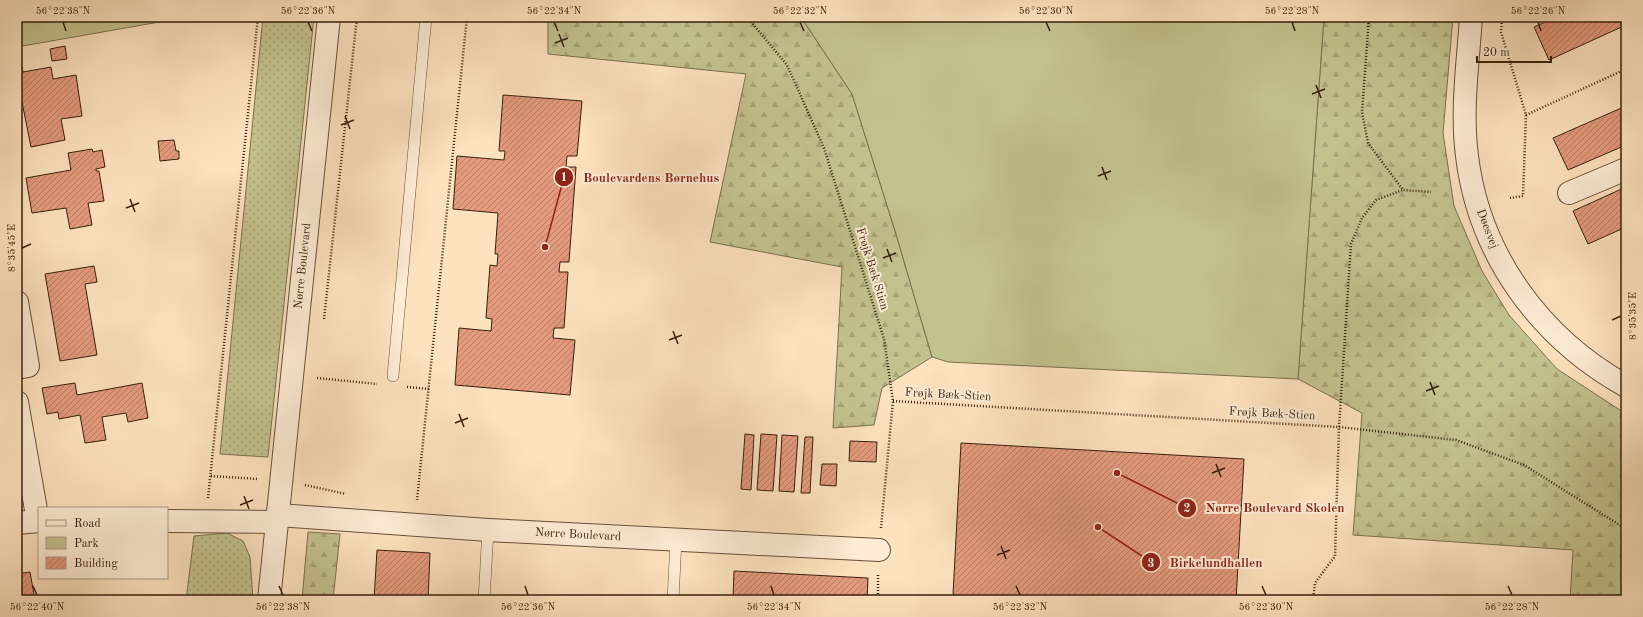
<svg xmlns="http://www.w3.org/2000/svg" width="1643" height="617" viewBox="0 0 1643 617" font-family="'Old Standard TT',serif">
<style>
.grass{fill:url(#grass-dots);stroke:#7d704e}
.forest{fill:url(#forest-firs);stroke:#7d704e}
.green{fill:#c3c28f;stroke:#7d704e}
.building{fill:url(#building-hatch);stroke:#371f0c}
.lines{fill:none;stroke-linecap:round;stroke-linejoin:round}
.service-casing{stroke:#685039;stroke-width:12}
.minor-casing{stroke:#685039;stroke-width:24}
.tertiary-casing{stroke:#685039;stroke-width:24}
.path{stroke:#371f0c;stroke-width:2.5;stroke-dasharray:1 2;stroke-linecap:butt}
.service{stroke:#feecd5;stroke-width:11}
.minor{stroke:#feecd5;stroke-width:22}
.tertiary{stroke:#feecd5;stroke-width:22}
.ticks{fill:none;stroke:#371f0c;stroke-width:1.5}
.labels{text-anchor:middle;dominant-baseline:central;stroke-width:4;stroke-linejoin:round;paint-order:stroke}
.street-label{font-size:12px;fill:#371f0c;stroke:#feecd5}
.leader{fill:none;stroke:#8f2418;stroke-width:1.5}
.callout-dot{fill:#8f2418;stroke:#feecd5;stroke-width:1.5}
.mark-label{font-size:12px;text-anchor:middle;font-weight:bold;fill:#fff}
.callout-label{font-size:13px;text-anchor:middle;font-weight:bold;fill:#8f2418;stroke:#feecd5;stroke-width:4;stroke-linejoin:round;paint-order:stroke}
.neatline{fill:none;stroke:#371f0c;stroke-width:1.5}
.ticks-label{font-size:10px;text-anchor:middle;fill:#371f0c}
</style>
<defs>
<pattern id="grass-dots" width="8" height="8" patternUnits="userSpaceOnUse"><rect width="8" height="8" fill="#c3c28f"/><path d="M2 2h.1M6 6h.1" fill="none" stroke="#a8a67a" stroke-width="1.8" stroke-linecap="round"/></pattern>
<pattern id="forest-firs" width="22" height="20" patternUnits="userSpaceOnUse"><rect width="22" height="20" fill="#c3c28f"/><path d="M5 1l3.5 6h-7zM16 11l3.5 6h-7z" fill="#a8a67a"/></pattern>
<pattern id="building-hatch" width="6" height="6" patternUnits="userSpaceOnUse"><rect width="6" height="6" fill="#e49a7e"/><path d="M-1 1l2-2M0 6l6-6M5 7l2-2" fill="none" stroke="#ba7d66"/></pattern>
</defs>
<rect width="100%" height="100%" fill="#fde2bf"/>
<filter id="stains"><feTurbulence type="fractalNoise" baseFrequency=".005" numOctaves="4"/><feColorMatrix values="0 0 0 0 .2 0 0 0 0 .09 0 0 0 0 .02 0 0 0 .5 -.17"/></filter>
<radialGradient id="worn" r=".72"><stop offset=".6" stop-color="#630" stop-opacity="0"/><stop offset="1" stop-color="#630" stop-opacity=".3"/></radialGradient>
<g class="grass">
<polygon points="263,17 314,17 268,457 220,454"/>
<polygon points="227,533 243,541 250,557 253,600 186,600 194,536"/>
</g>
<g class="forest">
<polygon points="548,17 801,17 852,94 896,234 932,357 882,388 874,425 833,428 842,267 710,242 746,74 548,54"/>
<polygon points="1324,17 1453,17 1443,133 1454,206 1482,271 1509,315 1557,369 1626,414 1626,600 1570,600 1573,550 1353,535 1362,413 1298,379"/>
<polygon points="308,532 340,534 333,600 302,600"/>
</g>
<g class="green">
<polygon points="17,17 188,17 17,47"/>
<polygon points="801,17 1324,17 1298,379 948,362 932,357 896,234 852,94"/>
</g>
<g class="building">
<polygon points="1557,17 1626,17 1626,25 1549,60 1534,27"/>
<polygon points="65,46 67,59 52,61 50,49"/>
<polygon points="19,55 23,72 51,67 53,79 76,75 82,116 61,119 65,140 31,147 17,77 17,56"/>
<polygon points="503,95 582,101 577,156 567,156 566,167 576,167 569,262 560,262 559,272 568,272 564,328 554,328 553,338 575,340 570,395 455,385 459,328 491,331 492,319 486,318 490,265 497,266 498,254 495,254 498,213 453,209 457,156 504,160 505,151 499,151"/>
<polygon points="1626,106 1626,145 1568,170 1553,138"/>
<polygon points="174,140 176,151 179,151 179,159 160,161 158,141"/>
<polygon points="92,149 93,152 102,150 105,167 96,169 96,171 99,171 104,201 88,203 92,225 70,229 66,208 32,213 26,178 71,170 68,153"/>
<polygon points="1626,187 1626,227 1588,244 1573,211"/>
<polygon points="94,266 97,282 85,284 97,355 60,361 45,274"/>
<polygon points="75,383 77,395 142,383 148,418 128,422 126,413 102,417 106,440 85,443 80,415 59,419 58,412 47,414 42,388"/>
<polygon points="745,434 754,435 751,490 741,489"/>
<polygon points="761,434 777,435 773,491 757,490"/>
<polygon points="782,435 798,436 794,492 779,491"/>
<polygon points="805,437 813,437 810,493 801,493"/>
<polygon points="850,441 877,442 876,462 849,461"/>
<polygon points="961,443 1244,459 1236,600 1037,600 953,595"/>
<polygon points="822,464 837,464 836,486 820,485"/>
<polygon points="377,550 430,553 428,600 374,600"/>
<polygon points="734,571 868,578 867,600 733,600"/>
<polygon points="30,572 35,600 17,600 17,574"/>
</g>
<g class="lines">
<g class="service-casing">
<g id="service">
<polyline points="393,376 426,17"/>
<polyline points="484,600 488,530"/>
<polyline points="673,600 676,540"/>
</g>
</g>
<g class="minor-casing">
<g id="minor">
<polyline points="1569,193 1626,169"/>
<polyline points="17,302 28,366 17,368"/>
<polyline points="17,402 38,521"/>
<polyline points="278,515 488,530 879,550"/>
<polyline points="167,521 277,522"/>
<polyline points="17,523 39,521"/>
</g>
</g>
<g class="tertiary-casing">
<g id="tertiary">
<path d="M1471,17C1468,63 1461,110 1467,156C1479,255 1540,338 1626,386"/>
<polyline points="269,600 329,17"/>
</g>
</g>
<g class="path">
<polyline points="747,17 787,65 824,148 884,339 893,401 881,528"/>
<polyline points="1369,17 1362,112 1368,143 1403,190 1431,192"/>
<polyline points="1502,17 1501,32 1526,115 1523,196 1510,198"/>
<polyline points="1526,115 1626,69"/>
<polyline points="324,319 357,17"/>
<polyline points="317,378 377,384"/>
<polyline points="407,387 429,389"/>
<polyline points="893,401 1339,427 1456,440 1524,465 1626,529"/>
<polyline points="211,476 258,479"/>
<polyline points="305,485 346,494"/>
<polyline points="208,498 258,17"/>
<polyline points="417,500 467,17"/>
<polyline points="878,600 878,573"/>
<polyline points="1313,600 1315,583 1335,556 1339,427 1351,244 1362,218 1376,200 1403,190"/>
</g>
<use href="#service" class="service"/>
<use href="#minor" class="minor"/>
<use href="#tertiary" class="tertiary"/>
</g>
<path class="ticks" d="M63,22L66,31M308,22L312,31M554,22L558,31M800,22L804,31M1046,22L1050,31M1292,22L1295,31M1538,22L1541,31M559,34L564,47M555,43L568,38M1316,85L1321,98M1312,94L1325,89M345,116L350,129M341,125L354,120M1102,167L1107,180M1098,176L1111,171M130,199L135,212M126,208L139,203M22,248L31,244M887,249L892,262M883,258L896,253M1612,320L1621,316M673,331L678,344M669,340L682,335M1430,382L1435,395M1426,391L1439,386M459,414L464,427M455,423L468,418M1216,464L1221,477M1212,473L1225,468M244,496L249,509M240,505L253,500M1001,546L1006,559M997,555L1010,550M33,586L37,595M279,586L283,595M525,586L528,595M771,586L774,595M1016,586L1020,595M1262,586L1266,595M1508,586L1512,595"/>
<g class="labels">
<g class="street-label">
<text transform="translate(1487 229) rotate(69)">Døesvej</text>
<text transform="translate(303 266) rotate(-84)">Nørre Boulevard</text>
<text transform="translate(872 269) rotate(73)">Frøjk Bæk Stien</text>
<text transform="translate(948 395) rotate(3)">Frøjk Bæk-Stien</text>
<text transform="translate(1272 414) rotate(3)">Frøjk Bæk-Stien</text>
<text transform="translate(578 535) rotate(3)">Nørre Boulevard</text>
</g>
</g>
<path class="leader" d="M545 247L564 177M1117 473L1187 508M1098 527L1151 562"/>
<g class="callout-dot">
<circle cx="545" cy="247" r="4"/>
<circle cx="1117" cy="473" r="4"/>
<circle cx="1098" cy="527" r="4"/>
<circle cx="564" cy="177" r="10"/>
<circle cx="1187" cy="508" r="10"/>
<circle cx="1151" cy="562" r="10"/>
</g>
<g class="mark-label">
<text x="564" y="181">1</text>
<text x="1187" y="512">2</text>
<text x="1151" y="567">3</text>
</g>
<g class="callout-label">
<text x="651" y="182">Boulevardens Børnehus</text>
<text x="1275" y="512">Nørre Boulevard Skolen</text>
<text x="1216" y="567">Birkelundhallen</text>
</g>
<rect width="1643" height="617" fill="none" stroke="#fde2bf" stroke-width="44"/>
<rect x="38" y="507" width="130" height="72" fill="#feecd5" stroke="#ae9a85"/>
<rect x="46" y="520" width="20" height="6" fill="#feecd5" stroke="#ae9a85"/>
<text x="74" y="527" font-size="12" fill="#371f0c">Road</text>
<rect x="46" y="537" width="20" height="12" fill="#c3c28f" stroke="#ae9a85"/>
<text x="74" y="547" font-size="12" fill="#371f0c">Park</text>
<rect x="46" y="557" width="20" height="12" fill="url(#building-hatch)" stroke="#ae9a85"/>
<text x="74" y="567" font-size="12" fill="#371f0c">Building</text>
<path d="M1477 56v6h74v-6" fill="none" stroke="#371f0c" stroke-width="2"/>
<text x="1483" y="56" font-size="12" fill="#371f0c" stroke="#feecd5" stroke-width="3" paint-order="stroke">20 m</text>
<rect x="22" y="22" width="1599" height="573" class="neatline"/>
<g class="ticks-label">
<text x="63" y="14">56°22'38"N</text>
<text x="308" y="14">56°22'36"N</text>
<text x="554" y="14">56°22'34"N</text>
<text x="800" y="14">56°22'32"N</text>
<text x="1046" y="14">56°22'30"N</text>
<text x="1292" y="14">56°22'28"N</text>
<text x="1538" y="14">56°22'26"N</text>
<text transform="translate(11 248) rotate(-90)" y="4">8°35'45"E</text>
<text transform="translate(1632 316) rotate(-90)" y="4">8°35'35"E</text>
<text x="37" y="610">56°22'40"N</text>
<text x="283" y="610">56°22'38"N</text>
<text x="528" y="610">56°22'36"N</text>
<text x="774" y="610">56°22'34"N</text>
<text x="1020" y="610">56°22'32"N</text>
<text x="1266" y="610">56°22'30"N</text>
<text x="1512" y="610">56°22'28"N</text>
</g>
<rect width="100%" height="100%" filter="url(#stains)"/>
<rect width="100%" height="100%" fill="url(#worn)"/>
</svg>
